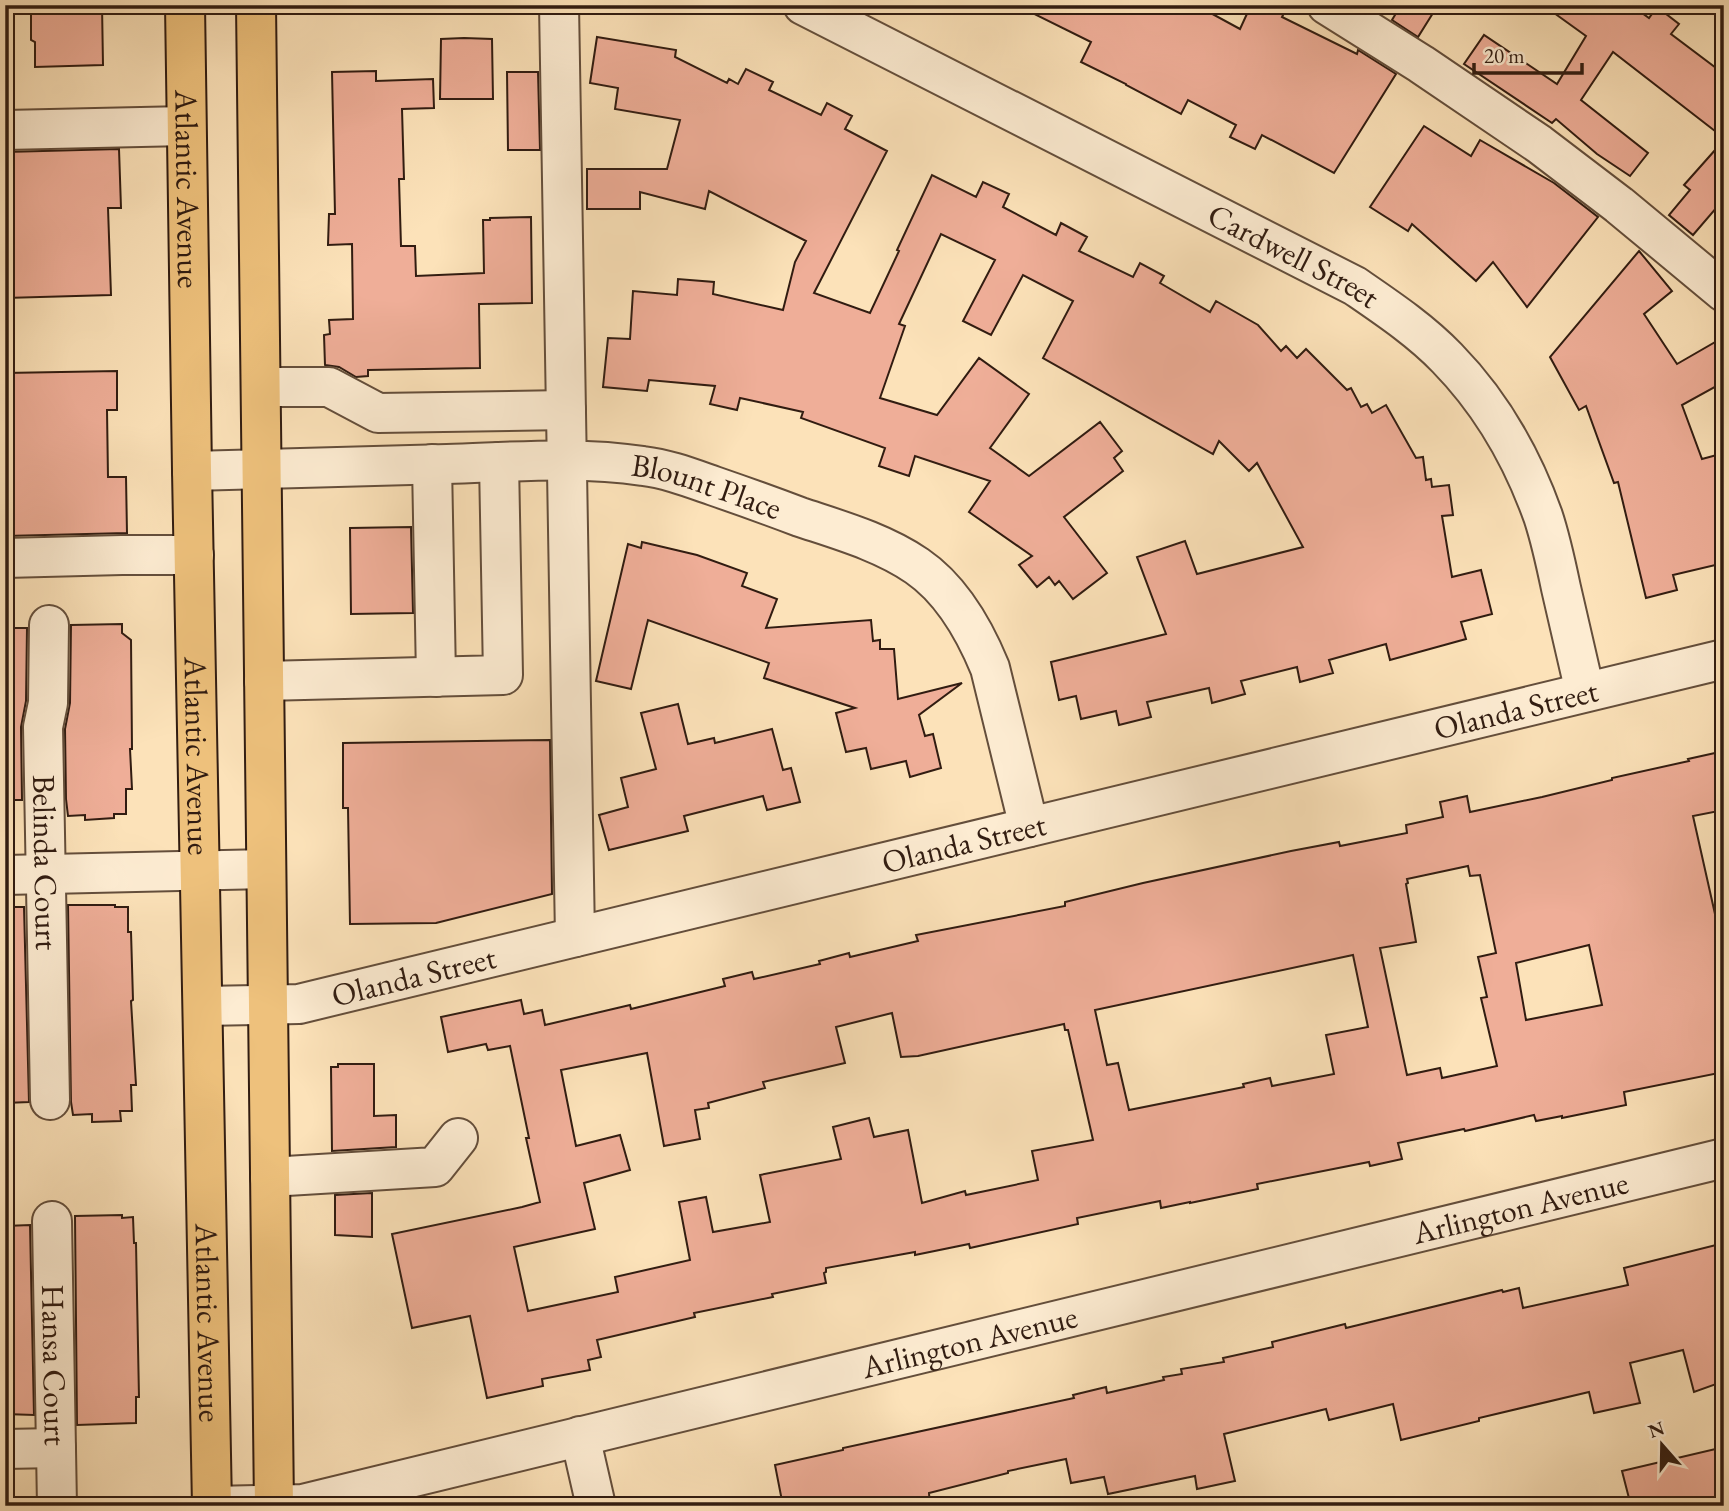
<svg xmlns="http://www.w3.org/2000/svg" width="1729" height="1511" viewBox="0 0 1729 1511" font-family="'EB Garamond',serif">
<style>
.building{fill:#efae98;stroke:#311c11;stroke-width:2;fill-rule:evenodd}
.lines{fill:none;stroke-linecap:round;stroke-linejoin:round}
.minor-casing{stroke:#644e3b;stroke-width:42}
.major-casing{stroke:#311c11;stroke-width:42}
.minor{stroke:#fdecd2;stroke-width:38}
.major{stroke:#eec17c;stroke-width:38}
.labels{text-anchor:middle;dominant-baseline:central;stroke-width:5;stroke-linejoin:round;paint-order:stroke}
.street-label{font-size:32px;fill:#311c11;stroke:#fdecd2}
</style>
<rect width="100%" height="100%" fill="#fce2b9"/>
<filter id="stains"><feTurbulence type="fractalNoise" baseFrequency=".00286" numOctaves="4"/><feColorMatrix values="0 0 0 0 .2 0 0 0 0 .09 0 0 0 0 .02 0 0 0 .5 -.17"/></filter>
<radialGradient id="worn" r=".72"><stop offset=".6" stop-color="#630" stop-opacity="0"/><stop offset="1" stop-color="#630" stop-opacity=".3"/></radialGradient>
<g class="building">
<polygon points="31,5 102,5 103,65 35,67 35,42 31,40"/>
<polygon points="1016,5 1196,5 1240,29 1251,5 1288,5 1282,17 1357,54 1358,50 1396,74 1334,173 1262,135 1255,149 1230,137 1236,125 1188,100 1181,114 1126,85 1126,84 1081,62 1091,42"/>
<polygon points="1401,5 1438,5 1418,37 1392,20"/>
<polygon points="1543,5 1631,5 1649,18 1657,7 1679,24 1671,34 1724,74 1724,138 1613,52 1581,100 1648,153 1630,176 1597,154 1556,119 1552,123 1464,64 1484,35 1557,84 1586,36"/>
<polygon points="597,37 676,50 675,57 727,83 729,79 738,84 746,69 773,82 769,90 821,115 827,103 852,116 845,129 887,151 814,293 870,313 899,251 897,250 932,175 976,197 983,182 1009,194 1003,207 1056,235 1061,223 1087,237 1079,251 1133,277 1140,263 1164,276 1160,283 1210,312 1216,301 1258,325 1281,351 1286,346 1297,358 1306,349 1347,390 1351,388 1361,407 1367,404 1372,413 1386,405 1416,458 1423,457 1426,480 1431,479 1432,487 1449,485 1453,515 1442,516 1452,577 1481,570 1492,614 1461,622 1466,639 1390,660 1386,644 1329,660 1333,673 1300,682 1297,667 1241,681 1245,694 1212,703 1209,688 1147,702 1151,717 1119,725 1116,711 1081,719 1076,696 1059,700 1051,662 1166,634 1137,557 1185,541 1197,574 1303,547 1257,463 1249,471 1219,441 1213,454 1043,358 1073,301 1023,275 991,335 963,321 995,260 941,234 899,324 905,326 880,398 937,415 979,358 1029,394 990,448 1029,476 1100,422 1122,451 1114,458 1123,471 1064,517 1107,573 1073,599 1059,581 1055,585 1049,577 1037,587 1019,565 1032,556 969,512 990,481 915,456 909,476 879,466 885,448 801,418 803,412 740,398 737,410 710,404 715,386 649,380 647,391 603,387 608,338 630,339 633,291 677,295 678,279 714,282 713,294 783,310 795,262 806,241 709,191 705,209 640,192 640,209 587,209 587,169 667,169 680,120 615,109 618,88 590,83"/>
<polygon points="464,38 492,39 493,99 440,99 441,39"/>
<polygon points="376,71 376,81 433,79 434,108 402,109 404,179 399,179 401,246 415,246 416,276 484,273 483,220 490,220 490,218 531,217 532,303 479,304 480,368 368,370 368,376 356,377 339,367 325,365 324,335 330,334 329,320 353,319 352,244 328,245 329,214 335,214 332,72"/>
<polygon points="507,72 538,72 540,150 508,150"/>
<polygon points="1424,126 1471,156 1480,140 1554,183 1598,217 1527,307 1493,262 1476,281 1412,224 1408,231 1370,207"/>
<polygon points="1724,140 1724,199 1693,235 1669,215 1690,190 1684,185"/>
<polygon points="119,149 121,208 108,208 111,295 5,298 5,152"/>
<polygon points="1639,251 1672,291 1644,314 1677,364 1724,337 1724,382 1682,405 1702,459 1724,453 1724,563 1673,575 1677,590 1646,598 1618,482 1614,483 1586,406 1579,410 1550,357"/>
<polygon points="117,371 117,410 107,410 108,477 126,477 127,533 5,536 5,476 9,476 7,411 5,412 5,373"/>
<polygon points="411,527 413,613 351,614 350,528"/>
<polygon points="642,542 697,555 747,573 742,586 777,599 766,628 871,620 873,641 880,640 880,649 894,649 898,699 962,683 919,715 925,736 933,734 941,768 910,777 906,761 871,769 866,748 846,752 836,713 855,708 764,678 769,663 648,620 631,689 596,681 628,544 641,548"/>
<polygon points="122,624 122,633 131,640 132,749 130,749 132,789 126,789 126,814 114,814 114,818 85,820 85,815 68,816 66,799 65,729 70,703 71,625"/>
<polygon points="5,628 27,628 26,701 21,727 22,800 5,800"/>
<polygon points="678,704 688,744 714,738 715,743 772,729 783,770 791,768 800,802 767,810 763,796 684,816 688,831 609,850 599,815 628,807 621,778 656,769 641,713"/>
<polygon points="550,740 552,894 436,923 350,924 348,808 343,808 343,743"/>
<path d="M1724,751V810L1693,816L1715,914L1724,912V1072L1624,1092L1626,1105L1562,1118V1116L1536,1121L1534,1115L1465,1131L1464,1129L1398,1143L1402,1159L1370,1166L1369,1162L1257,1184L1258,1189L1190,1203V1202L1161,1208L1160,1201L1077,1218L1078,1224L970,1248L969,1244L915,1255V1252L826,1268V1272L824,1273L826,1283L772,1294L773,1297L694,1313L695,1317L597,1340L601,1357L588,1360L590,1370L542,1379L543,1386L487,1398L470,1316L412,1328L392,1234L522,1207L540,1202L526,1138H529L510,1046L488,1050L486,1044L448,1052L441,1017L521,1000L524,1014L542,1010L545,1025L630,1005L631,1009L725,986L723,979L752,972L754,979L820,964L819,961L849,953L850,957L918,941L916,935L1065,906V902L1143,883L1291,851L1339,842L1340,846L1407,833L1406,825L1443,817L1440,802L1467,796L1470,812L1542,797L1612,780V778L1689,761L1688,759ZM1468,866L1470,876L1480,875L1496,953L1478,957L1487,997L1481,998L1497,1066L1442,1078L1440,1068L1407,1075L1380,948L1416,942L1406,884L1408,883L1407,879ZM1589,945L1602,1005L1526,1020L1516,963ZM1353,955L1368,1027L1326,1035L1334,1074L1272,1086L1270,1078L1243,1084L1244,1087L1129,1110L1118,1063L1107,1065L1095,1010ZM892,1013L901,1057L918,1056L1064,1024L1065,1030H1068L1093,1140L1032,1151L1038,1180L966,1195L965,1191L922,1203L908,1130L874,1137L869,1118L833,1127L841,1159L760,1175L770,1222L713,1232L706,1197L679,1202L690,1260L615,1277L618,1292L528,1311L514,1247L595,1229L584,1183L630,1170L620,1135L576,1146L561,1070L647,1053L664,1146L700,1139L695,1110L709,1108L708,1103L765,1088L763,1082L845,1063L836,1027Z"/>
<polygon points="68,905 115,905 115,907 128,907 128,932 131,932 133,1000 131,1001 136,1085 131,1085 132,1111 120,1111 121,1121 92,1122 92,1114 73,1115 71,1102"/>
<polygon points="5,907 24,907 29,1102 5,1103"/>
<polygon points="338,1064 374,1064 374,1116 396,1115 396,1147 332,1151 331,1067 338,1067"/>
<polygon points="372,1193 372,1237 335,1235 335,1195"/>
<polygon points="122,1215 122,1218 133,1217 134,1243 136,1243 139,1397 136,1397 136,1423 77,1425 75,1216"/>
<polygon points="30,1225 34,1415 5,1414 5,1226"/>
<polygon points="1724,1243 1724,1363 1717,1365 1722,1382 1694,1392 1683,1350 1630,1363 1640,1403 1594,1413 1589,1392 1479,1418 1479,1421 1401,1440 1393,1404 1329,1420 1326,1409 1224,1434 1235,1481 1197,1489 1195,1476 1108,1494 1104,1477 1071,1483 1066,1459 1008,1471 1008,1473 929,1493 930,1506 783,1506 775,1465 843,1450 843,1448 1074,1398 1073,1395 1106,1387 1107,1393 1164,1380 1163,1377 1182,1374 1181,1369 1224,1362 1223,1358 1273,1347 1272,1342 1345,1324 1346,1328 1502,1290 1503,1292 1519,1288 1523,1308 1628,1285 1624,1268"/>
<polygon points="1724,1447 1724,1506 1631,1506 1622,1471"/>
</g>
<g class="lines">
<g class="minor-casing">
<g id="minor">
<polyline points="559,5 575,937"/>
<path id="s1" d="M803,5L1355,286C1387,308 1420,330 1447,358C1491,403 1522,457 1543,516C1551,540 1556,564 1561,588C1569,623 1577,658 1585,692"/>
<polyline points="1327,5 1421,64 1539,144 1619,205 1724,292"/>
<polyline points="5,130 186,126"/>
<polyline points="261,387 329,387 378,413 566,410"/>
<polyline points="432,464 436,677"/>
<path id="s2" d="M192,471C277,469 362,466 447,464C512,462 579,456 643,466C668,469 691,478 714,486C743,496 771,506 800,517C839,530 882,542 917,566C952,590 974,629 990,668L1029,827"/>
<polyline points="5,558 122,555 194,555"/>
<path id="s3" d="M49,625L48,703L43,727L50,1100"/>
<polyline points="264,681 503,675 499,462"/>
<polyline points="5,875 266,869"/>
<path id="s4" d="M203,1006L299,1004L1724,659"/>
<polyline points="270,1177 435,1167 458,1138"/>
<path id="s5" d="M52,1221L57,1506"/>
<polyline points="580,1436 596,1506"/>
<polyline points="5,1449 56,1448"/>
<path id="s6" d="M212,1506L303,1504L1724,1158"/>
</g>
</g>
<g class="major-casing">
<g id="major">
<path id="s7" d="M185,5L192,471L212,1506"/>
<polyline points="256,5 274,1506"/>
</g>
</g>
<use href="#minor" class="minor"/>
<use href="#major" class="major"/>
</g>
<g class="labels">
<g class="street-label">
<text stroke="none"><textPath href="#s7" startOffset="184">Atlantic Avenue</textPath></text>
<text stroke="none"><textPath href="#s1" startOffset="551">Cardwell Street</textPath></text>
<text stroke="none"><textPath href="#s2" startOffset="518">Blount Place</textPath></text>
<text stroke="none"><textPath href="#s4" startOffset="1348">Olanda Street</textPath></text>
<text stroke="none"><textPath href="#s7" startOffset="751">Atlantic Avenue</textPath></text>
<text stroke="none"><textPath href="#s4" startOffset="780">Olanda Street</textPath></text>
<text stroke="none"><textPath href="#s3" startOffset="238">Belinda Court</textPath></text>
<text stroke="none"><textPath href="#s4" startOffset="214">Olanda Street</textPath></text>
<text stroke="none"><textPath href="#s6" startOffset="1344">Arlington Avenue</textPath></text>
<text stroke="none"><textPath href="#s7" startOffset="1318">Atlantic Avenue</textPath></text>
<text stroke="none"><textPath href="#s6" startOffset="777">Arlington Avenue</textPath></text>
<text stroke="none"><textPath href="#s5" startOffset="144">Hansa Court</textPath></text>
</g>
</g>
<rect width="1729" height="1511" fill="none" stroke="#fce2b9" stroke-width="28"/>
<rect x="7" y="7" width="1715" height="1497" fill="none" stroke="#311c11" stroke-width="3.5"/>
<rect x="14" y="14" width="1701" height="1483" fill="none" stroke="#311c11" stroke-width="2"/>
<g transform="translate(1662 1445) rotate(340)" stroke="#fdecd2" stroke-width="5" paint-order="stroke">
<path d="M0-5L12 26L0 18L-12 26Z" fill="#311c11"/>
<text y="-10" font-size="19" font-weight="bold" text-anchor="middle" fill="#311c11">N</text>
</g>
<path d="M1474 63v10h108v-10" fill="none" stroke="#311c11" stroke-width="3.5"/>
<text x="1484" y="63" font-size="21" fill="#311c11" stroke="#fdecd2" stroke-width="5" paint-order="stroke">20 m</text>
<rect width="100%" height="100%" filter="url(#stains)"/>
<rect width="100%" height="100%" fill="url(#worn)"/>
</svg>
